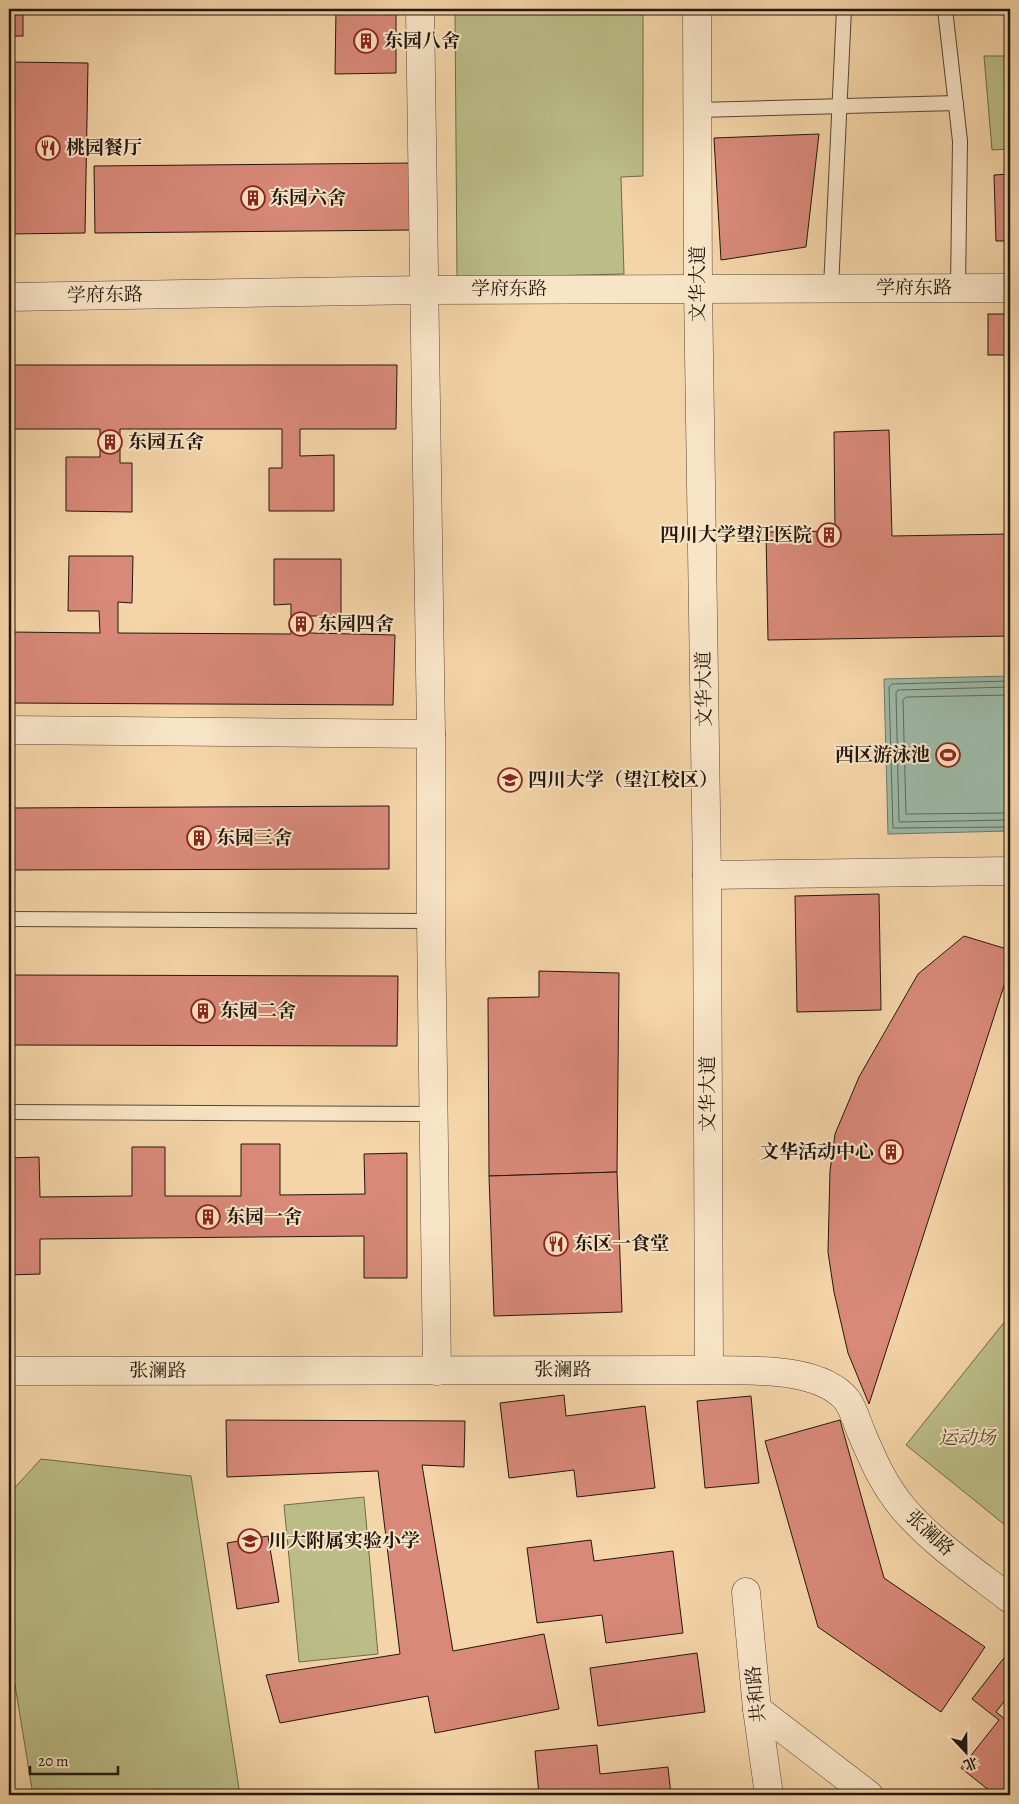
<svg xmlns="http://www.w3.org/2000/svg" width="1019" height="1804" viewBox="0 0 1019 1804" font-family="Alegreya,'Noto Serif SC',serif">
<style>
.green{fill:#bbbd87;stroke:#6e6a4a}
.water{fill:#9cb9a6;stroke:#6b7969}
.lines{fill:none;stroke-linecap:round;stroke-linejoin:round}
.shore{stroke:#5f685a;stroke-width:1}
.building{fill:#d88978;stroke:#22180e}
.lane-casing{stroke:#564734;stroke-width:16}
.street-casing{stroke:#564734;stroke-width:29}
.lane{stroke:#f8e4c6;stroke-width:14}
.street{stroke:#f8e4c6;stroke-width:28}
.labels{text-anchor:middle;dominant-baseline:central;stroke-width:4;stroke-linejoin:round;paint-order:stroke}
.poi-label{font-size:19px;font-weight:bold;fill:#22180e;stroke:#f8e4c6;text-anchor:start}
.street-label{font-size:19px;fill:#22180e;stroke:#f8e4c6}
.park-label{font-size:19px;font-style:italic;fill:#504a32;stroke:#f8e4c6}
</style>
<rect width="100%" height="100%" fill="#f4d5a7"/>
<filter id="stains"><feTurbulence type="fractalNoise" baseFrequency=".004" numOctaves="4"/><feColorMatrix values="0 0 0 0 .2 0 0 0 0 .09 0 0 0 0 .02 0 0 0 .5 -.17"/></filter>
<radialGradient id="worn" r=".72"><stop offset=".6" stop-color="#630" stop-opacity="0"/><stop offset="1" stop-color="#630" stop-opacity=".3"/></radialGradient>
<g class="green">
<polygon points="455,9 643,9 643,176 621,177 624,274 457,278"/>
<polygon points="984,56 1010,56 1010,149 992,150"/>
<polygon points="1010,1315 1010,1529 906,1445"/>
<polygon points="41,1459 191,1476 240,1795 33,1795 9,1648 9,1494"/>
<polygon points="364,1497 378,1654 299,1662 284,1505"/>
</g>
<polygon class="water" points="1010,676 1010,831 888,834 884,679"/>
<g class="lines">
<g class="shore">
<polyline points="1010,681 892,684 889,687 893,828 1010,827"/>
<polyline points="1010,687 898,690 896,693 899,822 1010,820"/>
<polyline points="1010,695 906,697 903,700 906,814 1010,813"/>
</g>
</g>
<g class="building">
<rect x="9" y="9" width="14" height="27"/>
<polygon points="336,9 396,9 396,73 335,74"/>
<polygon points="9,62 88,63 85,233 9,234"/>
<polygon points="819,134 806,247 721,260 714,138"/>
<polygon points="412,163 412,230 95,233 94,166"/>
<polygon points="1010,174 1010,241 996,241 994,175"/>
<rect x="988" y="314" width="22" height="41"/>
<polygon points="9,365 397,365 396,429 300,429 300,456 334,455 334,511 269,511 269,468 282,468 282,429 120,429 120,463 132,463 132,512 66,511 66,457 100,457 100,429 9,429"/>
<polygon points="889,430 892,536 1010,534 1010,636 768,640 766,532 835,531 834,432"/>
<polygon points="69,556 133,556 132,603 118,602 118,633 291,634 291,604 274,605 274,559 341,559 341,616 310,616 310,633 395,635 393,705 9,703 9,632 100,633 99,611 68,611"/>
<polygon points="389,806 389,869 9,870 9,808"/>
<polygon points="879,894 881,1010 797,1012 795,896"/>
<polygon points="964,936 1010,950 1010,967 869,1404 848,1353 834,1292 828,1252 830,1171 835,1134 859,1077 918,974"/>
<polygon points="539,971 619,973 617,1172 489,1176 488,998 539,997"/>
<polygon points="9,975 398,976 397,1046 9,1045"/>
<polygon points="241,1144 280,1144 280,1195 365,1194 364,1154 407,1153 407,1278 364,1278 364,1236 40,1239 40,1274 9,1275 9,1158 39,1157 40,1197 132,1196 132,1147 165,1147 165,1196 241,1196"/>
<polygon points="617,1172 622,1312 494,1316 489,1176"/>
<polygon points="564,1395 566,1416 645,1406 655,1488 577,1497 574,1470 509,1478 500,1403"/>
<polygon points="751,1396 759,1483 705,1488 697,1401"/>
<polygon points="226,1420 465,1421 464,1467 422,1465 453,1651 544,1634 559,1709 435,1733 428,1696 280,1723 266,1675 400,1654 378,1471 227,1477"/>
<polygon points="840,1420 884,1578 985,1647 941,1712 818,1627 765,1441"/>
<polygon points="268,1536 279,1602 237,1609 227,1543"/>
<polygon points="591,1540 594,1561 673,1551 683,1633 606,1643 602,1615 537,1623 527,1548"/>
<polygon points="697,1653 705,1712 598,1726 590,1668"/>
<polygon points="1007,1654 1010,1656 1010,1694 996,1712 1010,1723 1010,1795 995,1795 961,1768 999,1720 972,1699"/>
<polygon points="597,1745 600,1774 668,1767 671,1795 539,1795 535,1751"/>
</g>
<g class="lines">
<g class="lane-casing">
<g id="lane">
<polyline points="945,9 960,141 958,288"/>
<polyline points="698,110 956,103"/>
<polyline points="831,288 844,9"/>
<polyline points="9,919 431,921"/>
<polyline points="9,1112 434,1114"/>
</g>
</g>
<g class="street-casing">
<g id="street">
<polyline points="420,9 431,734 431,921 437,1371"/>
<polyline points="697,9 698,288 707,875 709,1370"/>
<polyline points="9,297 424,290 1010,288"/>
<polyline points="9,730 431,734"/>
<polyline points="707,875 1010,871"/>
<path d="M9,1371L709,1370C749,1371 819,1366 847,1400C853,1408 857,1422 861,1432C873,1460 883,1484 903,1508C934,1544 974,1571 1010,1599"/>
<polyline points="746,1592 757,1709 769,1795"/>
<polyline points="757,1709 869,1795"/>
</g>
</g>
<use href="#lane" class="lane"/>
<use href="#street" class="street"/>
</g>
<defs>
<g id="building-ring" transform="scale(1.25)"><circle r="9.5" fill="#f8e4c6" stroke="#8f2418" stroke-width="1.5"/><path d="M-4-6H4V6H1V3H-1V6H-4ZM-2.5-4.3h1.7v1.8h-1.7ZM.8-4.3h1.7v1.8H.8ZM-2.5-1h1.7V.8h-1.7ZM.8-1h1.7V.8H.8Z" fill="#8f2418"/></g>
<g id="restaurant-ring" transform="scale(1.25)"><circle r="9.5" fill="#f8e4c6" stroke="#8f2418" stroke-width="1.5"/><path d="M-5-6h1v4h1v-4h1v4h1v-4h1v5L-1.5 .5V6h-2V.5L-5-1ZM5-6V6H3V1.5H1.5Q1.5-4 5-6Z" fill="#8f2418"/></g>
<g id="stadium-ring" transform="scale(1.25)"><circle r="9.5" fill="#f8e4c6" stroke="#8f2418" stroke-width="1.5"/><path d="M0-5a6.5 5 0 1 0 0 10a6.5 5 0 1 0 0-10ZM-3.5-1.8h7v3.6h-7Z" fill="#8f2418"/></g>
<g id="university-ring" transform="scale(1.25)"><circle r="9.5" fill="#f8e4c6" stroke="#8f2418" stroke-width="1.5"/><path d="M0-5L7-2L0 1L-7-2ZM-4 1L0 2.5L4 1V4Q0 6-4 4Z" fill="#8f2418"/></g>
<g id="school-ring" transform="scale(1.25)"><circle r="9.5" fill="#f8e4c6" stroke="#8f2418" stroke-width="1.5"/><path d="M0-5L7-2L0 1L-7-2ZM-4 1L0 2.5L4 1V4Q0 6-4 4Z" fill="#8f2418"/></g>
</defs>
<g fill-rule="evenodd">
<use href="#building-ring" x="366" y="41"/>
<use href="#restaurant-ring" x="48" y="148"/>
<use href="#building-ring" x="253" y="198"/>
<use href="#building-ring" x="110" y="442"/>
<use href="#building-ring" x="829" y="535"/>
<use href="#building-ring" x="301" y="624"/>
<use href="#stadium-ring" x="948" y="755"/>
<use href="#university-ring" x="510" y="780"/>
<use href="#building-ring" x="199" y="838"/>
<use href="#building-ring" x="203" y="1011"/>
<use href="#building-ring" x="891" y="1152"/>
<use href="#building-ring" x="208" y="1217"/>
<use href="#restaurant-ring" x="556" y="1244"/>
<use href="#school-ring" x="250" y="1541"/>
</g>
<g class="labels">
<g class="poi-label">
<text x="384" y="41">东园八舍</text>
<text x="66" y="148">桃园餐厅</text>
<text x="270" y="198">东园六舍</text>
<text x="128" y="442">东园五舍</text>
<text x="812" y="535" text-anchor="end">四川大学望江医院</text>
<text x="318" y="624">东园四舍</text>
<text x="930" y="755" text-anchor="end">西区游泳池</text>
<text x="528" y="780">四川大学（望江校区）</text>
<text x="216" y="838">东园三舍</text>
<text x="220" y="1011">东园二舍</text>
<text x="874" y="1152" text-anchor="end">文华活动中心</text>
<text x="226" y="1217">东园一舍</text>
<text x="574" y="1244">东区一食堂</text>
<text x="268" y="1541">川大附属实验小学</text>
</g>
<g class="street-label">
<text transform="translate(698 284) rotate(-90)">文华大道</text>
<text x="914" y="288">学府东路</text>
<text x="509" y="289">学府东路</text>
<text transform="translate(105 295) rotate(-1)">学府东路</text>
<text transform="translate(704 689) rotate(-91)">文华大道</text>
<text transform="translate(708 1094) rotate(-90)">文华大道</text>
<text x="563" y="1370">张澜路</text>
<text x="158" y="1371">张澜路</text>
<text transform="translate(930 1533) rotate(43)">张澜路</text>
<text transform="translate(756 1694) rotate(-96)">共和路</text>
</g>
<g class="park-label">
<text x="967" y="1438">运动场</text>
</g>
</g>
<rect width="1019" height="1804" fill="none" stroke="#f4d5a7" stroke-width="30"/>
<rect x="10" y="10" width="999" height="1784" fill="none" stroke="#22180e" stroke-width="2.5"/>
<rect x="15" y="15" width="989" height="1774" fill="none" stroke="#22180e"/>
<g transform="translate(966 1752) rotate(158)" stroke="#f8e4c6" stroke-width="4" paint-order="stroke">
<path d="M0-4L9 19L0 12L-9 19Z" fill="#22180e"/>
<text y="-8" font-size="14" font-weight="bold" text-anchor="middle" fill="#22180e">北</text>
</g>
<path d="M30 1766v8h88v-8" fill="none" stroke="#22180e" stroke-width="2.5"/>
<text x="38" y="1766" font-size="15" fill="#22180e" stroke="#f8e4c6" stroke-width="4" paint-order="stroke">20 m</text>
<rect width="100%" height="100%" filter="url(#stains)"/>
<rect width="100%" height="100%" fill="url(#worn)"/>
</svg>
